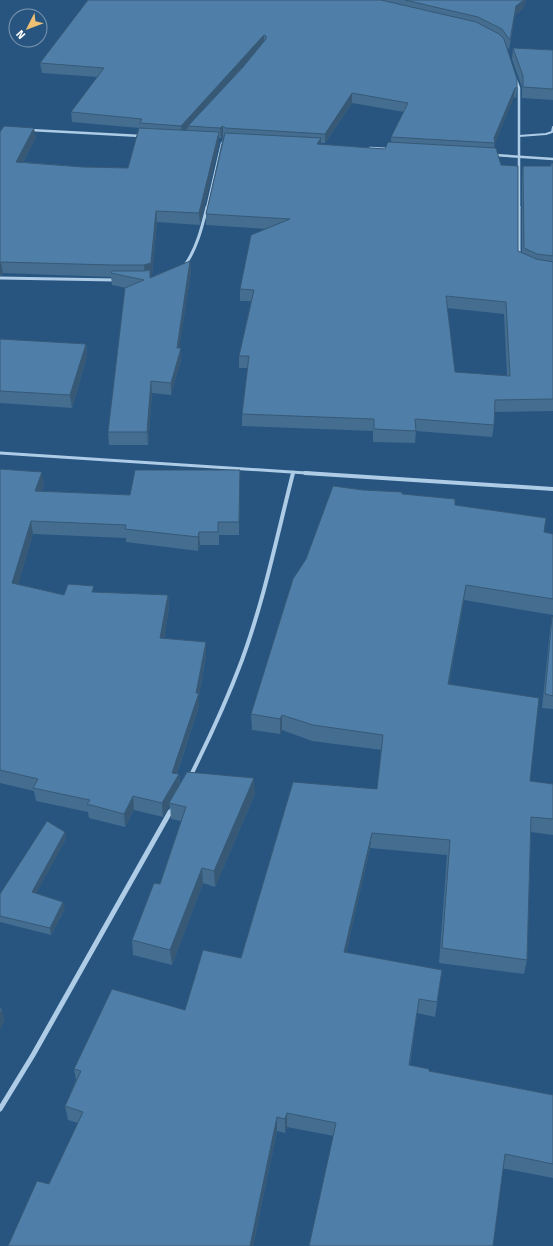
<svg xmlns="http://www.w3.org/2000/svg" width="553" height="1246" viewBox="0 0 553 1246" font-family="'Fira Sans',sans-serif">
<style>
.lines{fill:none;stroke-linecap:round;stroke-linejoin:round}
.lane{stroke:#aecce6;stroke-width:2}
.street-far3{stroke:#aecce6;stroke-width:2.5}
.street-far2{stroke:#aecce6;stroke-width:3}
.street-far1{stroke:#aecce6;stroke-width:4}
.street{stroke:#aecce6;stroke-width:5}
.wall{fill:#446d90;fill-rule:evenodd}
.shaded-wall{fill:#375976}
.building{fill:#4f7fa8;stroke:#375976;fill-rule:evenodd}
</style>
<rect width="100%" height="100%" fill="#275580"/>
<g class="lines">
<polyline class="lane" points="519,136 546,134 552,132 553,127"/>
<g class="street-far3">
<polyline points="516,80 519,88 519,208"/>
<polyline points="30,130 141,136"/>
<polyline points="370,148 389,149"/>
<polyline points="494,155 553,159"/>
<polyline points="207,208 222,143"/>
</g>
<g class="street-far2">
<polyline points="519,207 519,255"/>
<path d="M185,265C197,248 202,227 207,207"/>
<polyline points="0,278 116,280"/>
<polyline points="0,453 321,474"/>
<polyline points="293,474 293,472"/>
</g>
<g class="street-far1">
<polyline points="305,473 553,489"/>
<path d="M190,777C209,739 227,700 242,660C264,600 277,536 293,473"/>
<polyline points="170,813 172,809"/>
</g>
<polyline class="street" points="0,1109 33,1055 170,812"/>
</g>
<g class="wall">
<path d="M88,0H526L523,9L515,15L509,50L506,45L517,88L516,98L514,97L495,143L494,148L518,251L522,253V177L523,166H550L551,163H553V411L494,412V425L492,437L416,431L415,443L373,442V431L242,426V414L248,368H239V356L251,301H240V289L267,229L206,225V214L223,136L221,138H219V143L200,225L157,222L152,275H151V277L190,261L191,272L179,348L181,360L171,395L152,393L148,445H109L108,432L126,288L112,285L111,277L3,273L2,275L0,276V132L36,138L23,162L83,167L128,168L139,128L72,122L71,112L97,77L42,73L40,63ZM352,103L404,112L391,137V142L385,149L321,145V143H325ZM447,308L504,314L507,376L455,372Z"/>
<polygon points="513,48 553,50 553,100 522,98 522,87 512,59"/>
<polygon points="0,339 86,344 87,356 72,408 0,403"/>
<polygon points="0,469 44,485 42,491 130,495 240,470 239,535 219,535 219,545 200,545 198,551 126,542 126,538 33,534 18,584 64,595 95,592 168,595 169,608 164,638 206,642 206,655 199,696 199,706 177,774 179,774 180,784 255,794 215,887 203,883 172,965 133,955 132,940 160,884 181,821 171,819 170,805 163,817 134,810 125,827 89,818 88,812 36,801 34,791 0,783"/>
<polygon points="363,490 402,494 455,505 544,532 553,534 553,615 464,600 449,684 530,781 553,784 553,835 531,832 527,960 524,974 439,963 447,855 370,848 346,953 442,970 435,1017 417,1013 410,1065 429,1071 553,1095 553,1178 287,1127 285,1133 277,1131 253,1246 8,1246 49,1184 78,1123 68,1120 65,1106 76,1080 74,1069 185,1010 241,958 377,789 382,750 312,741 282,730 280,734 252,730 251,714"/>
<polygon points="552,617 553,617 553,709 542,708 550,630"/>
<polygon points="66,839 36,893 65,909 51,935 0,922 0,894"/>
</g>
<g class="shaded-wall">
<polygon points="524,0 526,0 523,9 515,15 509,50 516,6"/>
<polygon points="264,35 264,44 188,126 188,128 182,135 181,126"/>
<polygon points="515,88 514,97 495,143 494,138"/>
<polygon points="352,93 352,103 325,143 325,134"/>
<polygon points="223,126 223,136 221,138 220,128"/>
<polygon points="34,128 36,138 17,173 16,162"/>
<polygon points="219,132 219,143 200,225 199,213"/>
<polygon points="321,138 321,149 317,144"/>
<polygon points="156,211 157,222 152,275 151,275 151,281 145,277 144,265"/>
<polygon points="190,261 191,272 178,358 181,348 181,360 171,395 171,383 177,348"/>
<polygon points="1,262 3,273 2,275 0,276 0,264"/>
<polygon points="86,344 87,356 72,408 70,395"/>
<polygon points="151,381 152,393 148,445 147,432"/>
<polygon points="240,470 240,483 239,535 239,522"/>
<polygon points="42,472 44,485 37,504 35,491"/>
<polygon points="31,521 33,534 15,596 12,583"/>
<polygon points="199,532 200,545 198,551 198,537"/>
<polygon points="466,585 464,600 446,699 448,684"/>
<polygon points="168,595 169,608 162,652 160,638"/>
<polygon points="206,642 206,655 199,696 199,706 174,782 179,774 180,787 169,803 170,805 163,817 162,803 172,773 196,693"/>
<polygon points="282,715 282,730 280,734 280,719"/>
<polygon points="254,778 255,794 215,887 214,871"/>
<polygon points="133,796 134,810 125,827 124,814"/>
<polygon points="65,832 66,839 33,899 32,892"/>
<polygon points="372,833 370,848 343,967 344,952"/>
<polygon points="202,868 203,883 172,965 170,950"/>
<polygon points="63,902 65,909 51,935 50,928"/>
<polygon points="2,1009 5,1020 0,1030 0,1014"/>
<polygon points="287,1113 287,1127 285,1133 285,1119"/>
<polygon points="277,1117 277,1131 253,1246 250,1246"/>
</g>
<g class="building">
<polygon points="88,0 381,0 476,22 499,34 504,39 517,79 517,88 515,88 494,138 495,143 391,137 408,103 352,93 325,134 225,128 223,126 220,128 188,126 243,67 266,39 266,36 264,35 181,126 140,123 142,119 71,112 104,68 40,63"/>
<polygon points="405,0 524,0 516,6 510,40 502,29 478,17"/>
<polygon points="513,48 553,50 553,89 523,87 523,76"/>
<polygon points="4,126 34,128 16,162 83,167 128,168 139,128 219,132 199,213 156,211 151,263 144,265 113,265 1,262 0,264 0,132"/>
<path d="M225,133L321,138L317,144L385,149L388,142L496,148L501,165L518,166V251L536,259L553,262V399L495,400L494,425L415,419L416,431L374,429V419L242,414L249,356H239L254,290L240,289L251,235L290,219L206,214ZM446,296L506,302L510,376L455,372Z"/>
<polygon points="551,163 553,163 553,256 537,254 524,248 523,166 551,166"/>
<polygon points="190,261 177,348 181,348 171,383 151,381 147,432 108,432 125,288 144,280 111,273 112,271 144,271 150,270 150,278"/>
<polygon points="0,339 86,344 70,395 0,391"/>
<polygon points="0,469 42,472 35,491 130,495 135,470 240,470 239,522 218,522 218,532 199,532 198,537 125,529 126,525 31,521 12,583 64,595 68,584 94,586 92,592 168,595 160,638 206,642 196,693 199,693 172,773 179,774 162,803 133,796 124,814 87,804 90,800 33,788 38,779 0,770"/>
<polygon points="333,486 363,490 402,492 402,494 455,499 455,505 546,518 544,532 553,534 553,599 466,585 448,684 539,698 530,781 553,784 553,819 531,817 527,960 442,948 450,840 372,833 344,952 442,970 437,1002 419,999 409,1065 429,1069 429,1071 553,1095 553,1164 505,1154 493,1246 309,1246 336,1123 287,1113 285,1119 277,1117 250,1246 8,1246 37,1181 49,1184 83,1112 65,1106 81,1071 74,1069 112,989 185,1010 203,950 241,958 293,782 377,789 383,735 313,725 282,715 280,719 251,714 293,579 306,559"/>
<polygon points="552,617 553,617 553,696 545,694"/>
<polygon points="187,772 254,778 214,871 202,868 170,950 132,940 154,883 160,884 186,807 169,803"/>
<polygon points="47,821 65,832 32,892 63,902 50,928 0,916 0,894"/>
<polygon points="0,1008 2,1009 0,1014"/>
</g>
<g transform="translate(28 28) rotate(228)"><circle r="19" fill="#275580" stroke="#7d99b3"/>
<path d="M0-3L7 15L0 10L-7 15Z" fill="#eec074"/>
<text y="-6" font-size="11" font-weight="bold" text-anchor="middle" fill="#ffffff">N</text>
</g>
</svg>
